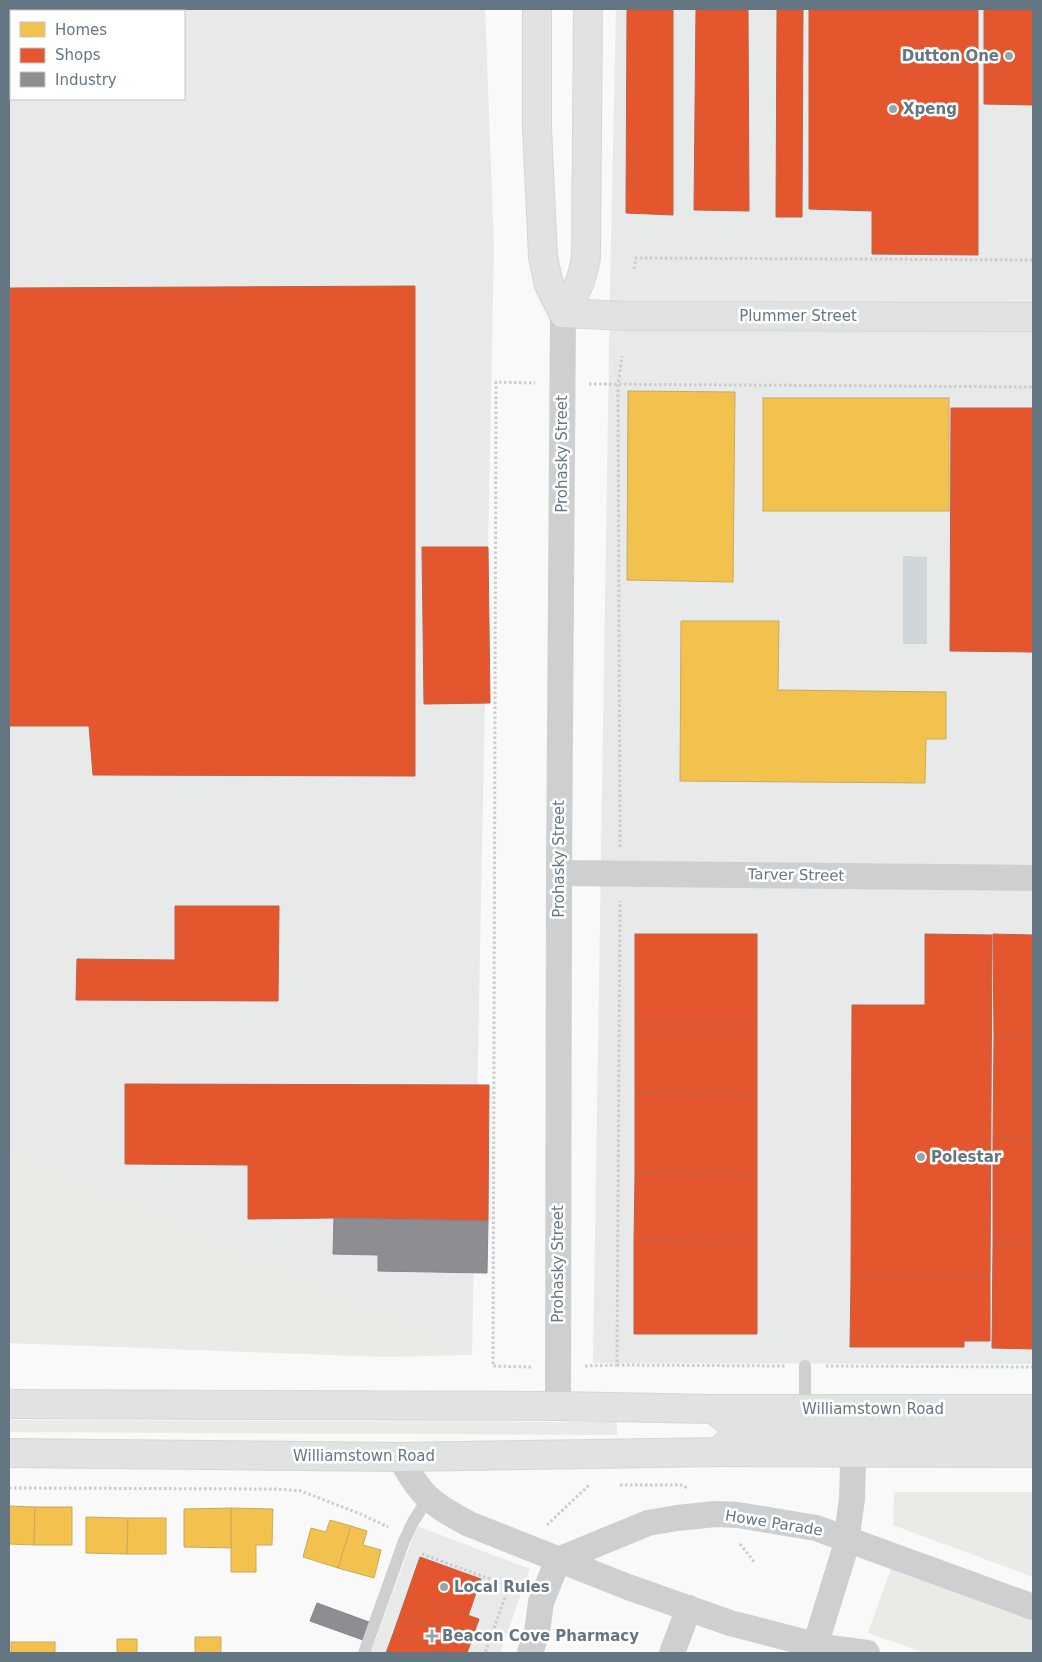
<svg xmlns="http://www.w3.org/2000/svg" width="1042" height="1662" viewBox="0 0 1042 1662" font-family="'DejaVu Sans',sans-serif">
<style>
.built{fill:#e8e9e9;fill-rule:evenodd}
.green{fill:#e8ebe6}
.water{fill:#ced6d9}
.homes{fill:#f2c14e;stroke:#c8aa5e}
.shops{fill:#e4572e;stroke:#be6048}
.industry{fill:#8d8d92;stroke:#81868e}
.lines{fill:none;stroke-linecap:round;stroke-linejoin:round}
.primary-casing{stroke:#d5d6d7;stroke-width:30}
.path{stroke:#cbcccd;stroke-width:3;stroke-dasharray:2.5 2.5;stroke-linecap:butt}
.lane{stroke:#cecfd0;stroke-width:12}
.street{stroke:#cecfd0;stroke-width:26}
.primary{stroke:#e1e2e2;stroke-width:28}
.poi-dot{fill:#99a4ac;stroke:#fff;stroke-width:2}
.labels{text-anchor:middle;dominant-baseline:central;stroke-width:5;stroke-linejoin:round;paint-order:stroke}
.poi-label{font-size:15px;font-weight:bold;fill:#657683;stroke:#fff;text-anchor:start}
.street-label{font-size:15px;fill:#657683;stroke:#fff}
</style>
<rect width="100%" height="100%" fill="#f9f9f9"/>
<g class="built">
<path d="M9,9H485L494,246L472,1355L9,1152ZM11,11H184V99H11Z"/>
<polygon points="616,9 1033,9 1033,1364 593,1363 610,286"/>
<polygon points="417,1526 530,1569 500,1653 371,1653"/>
</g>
<g class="green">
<polygon points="9,1152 472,1355 384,1357 9,1343"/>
<polygon points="9,1420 617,1422 617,1435 9,1432"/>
<polygon points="894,1492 1033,1492 1033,1577 893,1525"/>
<polygon points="893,1563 1033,1617 1033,1653 925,1653 868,1633"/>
</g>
<polygon class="water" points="903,556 927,557 927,644 903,644"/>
<g class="homes">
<polygon points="628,391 735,392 733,582 627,580"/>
<rect x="763" y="398" width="186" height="113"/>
<polygon points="681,621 779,621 778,690 946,692 946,739 926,739 925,783 680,781"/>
<polygon points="9,1506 35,1507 34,1545 9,1544"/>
<polygon points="35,1507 72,1507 72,1545 34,1545"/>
<polygon points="231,1508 273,1509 272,1545 256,1545 256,1572 231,1572"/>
<polygon points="231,1508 231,1548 184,1547 184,1509"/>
<polygon points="86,1517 128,1518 127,1554 86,1553"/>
<polygon points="128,1518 166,1518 166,1554 127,1554"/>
<polygon points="330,1520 351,1526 338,1568 303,1557 311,1528 326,1532"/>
<polygon points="351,1526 367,1531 363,1545 381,1550 374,1578 338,1568"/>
<polygon points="195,1637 221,1637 221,1653 169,1653 195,1653"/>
<polygon points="117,1639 137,1639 137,1653 169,1653 117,1653"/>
<rect x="11" y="1642" width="44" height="11"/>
</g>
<g class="shops">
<polygon points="627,9 673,9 673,215 626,213"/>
<polygon points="696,9 748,9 749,211 694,210"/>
<polygon points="777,9 803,9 802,217 776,217"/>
<polygon points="809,9 978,9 978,255 872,254 872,211 809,209"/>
<polygon points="984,9 1033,9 1033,105 984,104"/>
<polygon points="415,286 415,776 93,775 89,726 9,726 9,288"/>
<polygon points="951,408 1033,408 1033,652 950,651"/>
<polygon points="422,547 488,547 490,703 424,704"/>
<polygon points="175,906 279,906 278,1001 76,1000 77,959 175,960"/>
<rect x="635" y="934" width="122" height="90"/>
<polygon points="925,934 992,935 990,1277 851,1277 852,1005 925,1005"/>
<polygon points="993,934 1033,935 1033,1037 994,1037"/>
<polygon points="635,1024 757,1024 757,1094 635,1093"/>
<polygon points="994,1037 1033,1037 1033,1138 993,1138"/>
<polygon points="125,1084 489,1085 488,1221 334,1218 248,1219 248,1165 125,1164"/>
<polygon points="635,1093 757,1094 757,1174 635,1173"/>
<polygon points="993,1138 1033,1138 1033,1244 993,1243"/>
<polygon points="635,1173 757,1174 757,1242 634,1241"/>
<polygon points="634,1241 757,1242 757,1334 634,1334"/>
<polygon points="993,1243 1033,1244 1033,1349 992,1348"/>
<polygon points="851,1277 990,1277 990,1341 964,1341 964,1347 850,1347"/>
<polygon points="420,1557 481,1579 468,1616 407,1594"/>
<polygon points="407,1594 479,1619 472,1639 400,1614"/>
<polygon points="400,1614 472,1639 467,1653 446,1653 393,1634"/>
<polygon points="393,1634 446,1653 386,1653"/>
</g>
<g class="industry">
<polygon points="334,1218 488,1221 487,1273 378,1271 378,1255 333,1254"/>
<polygon points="317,1603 369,1622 363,1640 310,1621"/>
</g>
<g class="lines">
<g class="primary-casing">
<g id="primary">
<polyline points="537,9 537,128 543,257 549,285 563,313"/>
<polyline points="563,313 627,316 1033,317"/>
<path d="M563,313C576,292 582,282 586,257L588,9"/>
<polyline points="9,1404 558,1406 713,1409 740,1430"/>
<polyline points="713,1409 1033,1409"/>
<polyline points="740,1430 1033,1430"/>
<polyline points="719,1452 1033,1453"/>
<polyline points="9,1453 400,1457 719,1452 740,1430"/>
</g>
</g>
<g class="path">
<polyline points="634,269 636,258 1033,260"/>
<polyline points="589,384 1033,387"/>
<polyline points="620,847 618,385 622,356"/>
<polyline points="617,1365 785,1366"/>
<polyline points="585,1366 617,1365 620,901"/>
<polyline points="826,1366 1033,1367"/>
<polyline points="531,1367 493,1366 496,382 535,383"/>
<polyline points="620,1485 683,1485 688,1489"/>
<polyline points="9,1488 277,1489 301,1491 363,1515 388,1527"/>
<polyline points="547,1525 589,1485"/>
<polyline points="740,1544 755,1563"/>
<polyline points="422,1554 509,1586 485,1653"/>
</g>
<g class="lane">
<polyline points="805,1413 805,1366"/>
<polyline points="364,1653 404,1541 413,1522 428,1498"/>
</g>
<g class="street">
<polyline points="559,873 1033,878"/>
<polyline points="558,1406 559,873 563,313"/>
<path d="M400,1457C420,1495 431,1504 469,1524L628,1587L730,1623L823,1647L867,1653"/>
<polyline points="558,1560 648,1523 677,1518 716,1514 738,1515 816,1528 1033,1607"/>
<polyline points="815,1646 845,1549 852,1499 854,1431"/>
<polyline points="530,1653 537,1632 541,1602 558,1560"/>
<polyline points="672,1653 689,1608"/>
</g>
<use href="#primary" class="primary"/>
</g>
<g class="poi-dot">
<circle cx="1009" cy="56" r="5"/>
<circle cx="893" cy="109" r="5"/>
<circle cx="921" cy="1157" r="5"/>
<circle cx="444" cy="1587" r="5"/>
<path d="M429.5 1628.5h5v5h5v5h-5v5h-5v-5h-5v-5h5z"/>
</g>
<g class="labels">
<g class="poi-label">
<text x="999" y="56" text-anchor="end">Dutton One</text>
<text x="903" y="109">Xpeng</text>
<text x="931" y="1157">Polestar</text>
<text x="454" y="1587">Local Rules</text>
<text x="442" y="1636">Beacon Cove Pharmacy</text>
</g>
<g class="street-label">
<text x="798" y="316">Plummer Street</text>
<text transform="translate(562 454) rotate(-90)">Prohasky Street</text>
<text transform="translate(559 859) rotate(-90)">Prohasky Street</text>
<text transform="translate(796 875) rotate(1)">Tarver Street</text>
<text transform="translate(558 1264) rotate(-90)">Prohasky Street</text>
<text x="873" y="1409">Williamstown Road</text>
<text x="364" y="1456">Williamstown Road</text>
<text transform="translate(774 1523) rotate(9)">Howe Parade</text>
</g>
</g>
<rect width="1042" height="1662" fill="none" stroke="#657683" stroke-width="20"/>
<rect x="10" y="10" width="175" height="90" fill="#ffffff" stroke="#c1c8cd"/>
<rect x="20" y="22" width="25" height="15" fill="#f2c14e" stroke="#c1c8cd"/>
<text x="55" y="35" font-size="15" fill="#657683">Homes</text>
<rect x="20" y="48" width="25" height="15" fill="#e4572e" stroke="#c1c8cd"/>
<text x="55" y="60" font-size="15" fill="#657683">Shops</text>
<rect x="20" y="72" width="25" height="15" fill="#8d8d92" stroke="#c1c8cd"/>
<text x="55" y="85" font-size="15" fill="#657683">Industry</text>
</svg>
